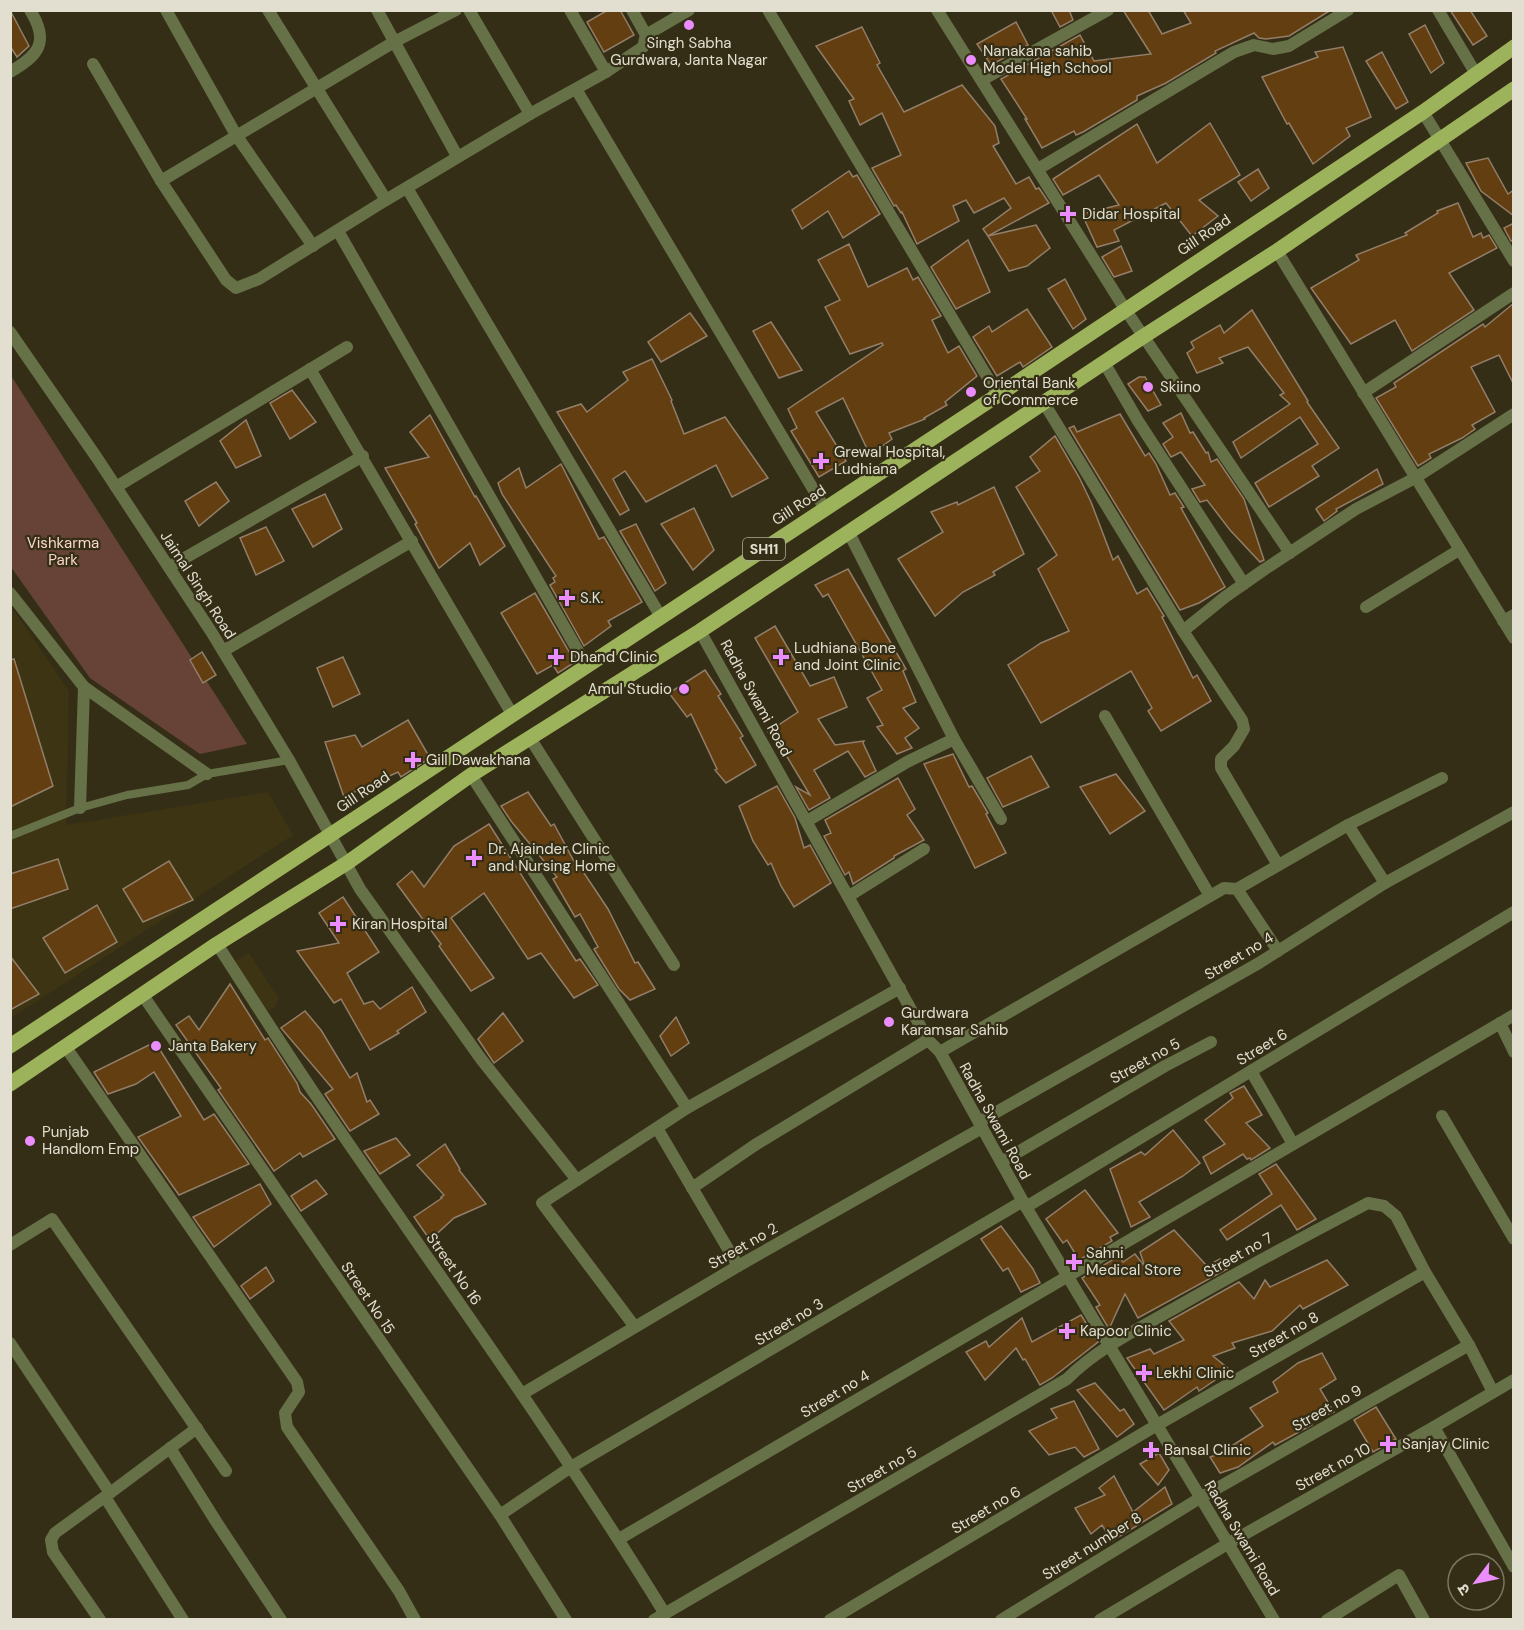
<svg xmlns="http://www.w3.org/2000/svg" width="1524" height="1630" viewBox="0 0 1524 1630" font-family="'DM Sans','Noto Sans Devanagari',sans-serif">
<style>
.built{fill:#3d3414}
.green{fill:#664336}
.building{fill:#633e10;stroke:#927e69;stroke-width:1.5}
.lines{fill:none;stroke-linecap:round;stroke-linejoin:round}
.service{stroke:#667148;stroke-width:8}
.minor{stroke:#667148;stroke-width:12}
.tertiary{stroke:#667148;stroke-width:12}
.primary{stroke:#9db35b;stroke-width:15}
.poi-dot{fill:#eb8dfc;stroke:#352e16;stroke-width:2}
.labels{text-anchor:middle;dominant-baseline:central;stroke-width:4.5;stroke-linejoin:round;paint-order:stroke}
.shield{fill:#352e16;stroke:#aeaa98;stroke-width:1.5}
.shield-label{font-size:14px;font-weight:bold;fill:#e2dfd0}
.poi-label{font-size:15px;fill:#e2dfd0;stroke:#352e16;text-anchor:start}
.street-label{font-size:15px;fill:#e2dfd0;stroke:#352e16}
.park-label{font-size:15px;fill:#f9d6c9;stroke:#352e16}
</style>
<rect width="100%" height="100%" fill="#352e16"/>
<g class="built">
<polygon points="10,605 69,691 66,825 268,792 293,835 11,1018"/>
<polygon points="249,953 279,999 274,1008 266,1012 235,961"/>
</g>
<polygon class="green" points="10,374 247,744 200,754 90,678 11,567"/>
<g class="building">
<polygon points="10,10 29,46 17,57 10,46"/>
<polygon points="608,10 620,10 634,35 604,52 587,22"/>
<polygon points="1051,10 1069,10 1073,20 1060,27"/>
<polygon points="1123,10 1148,10 1162,34 1191,23 1183,10 1331,10 1289,36 1266,39 1259,38 1254,33 1215,51 1216,53 1166,83 1137,96 1137,100 1083,132 1076,135 1074,131 1042,148 1025,119 1027,119 1001,79 1080,35 1094,61 1151,54"/>
<polygon points="1450,10 1470,10 1487,36 1473,45"/>
<polygon points="1016,22 1028,45 991,65 977,44"/>
<polygon points="1425,25 1444,63 1431,73 1409,34"/>
<polygon points="862,27 880,63 877,65 904,112 962,85 995,126 999,143 993,146 1016,184 1029,177 1036,189 1039,188 1049,203 988,236 983,229 1011,208 1004,198 974,213 966,200 953,206 959,221 917,244 902,212 901,213 896,205 894,206 872,168 901,155 882,113 860,125 849,101 854,99 816,46"/>
<polygon points="1343,47 1371,117 1346,128 1350,136 1313,164 1289,123 1287,124 1262,77 1318,57 1315,52"/>
<polygon points="1382,52 1408,102 1396,109 1366,61"/>
<polygon points="1210,123 1240,175 1199,200 1218,216 1192,236 1166,203 1114,230 1119,241 1097,247 1082,214 1119,205 1099,175 1063,195 1053,179 1137,124 1157,163"/>
<polygon points="1488,158 1508,194 1514,190 1514,216 1481,191 1466,163"/>
<polygon points="1258,169 1269,188 1251,201 1238,182"/>
<polygon points="849,171 853,177 857,175 880,214 843,238 828,211 802,229 792,210"/>
<polygon points="1458,203 1473,237 1481,233 1483,238 1489,235 1497,248 1449,273 1474,310 1412,351 1395,320 1351,344 1311,288 1359,260 1356,255 1407,235 1405,233 1438,213 1437,211"/>
<polygon points="1514,223 1514,240 1511,241 1504,228"/>
<polygon points="1036,225 1050,248 1027,266 1009,271 988,236"/>
<polygon points="968,240 990,292 956,309 931,267"/>
<polygon points="849,244 868,287 907,268 913,280 918,277 941,316 932,320 948,353 959,346 977,376 945,402 947,405 924,418 925,419 889,433 892,439 870,455 843,398 816,412 846,461 819,477 791,431 797,428 788,409 883,345 882,343 850,354 825,307 840,300 818,260"/>
<polygon points="1121,246 1132,271 1114,277 1102,257"/>
<polygon points="1065,279 1086,319 1073,329 1048,289"/>
<polygon points="1514,303 1514,385 1499,355 1471,367 1495,412 1472,425 1475,429 1462,438 1429,454 1431,458 1418,466 1376,398 1396,387 1394,383 1483,324 1485,327"/>
<polygon points="1027,309 1052,347 1023,367 1020,362 997,376 973,337 989,326 992,332"/>
<polygon points="1252,310 1308,401 1307,402 1339,448 1312,466 1319,476 1269,507 1255,483 1318,444 1300,417 1241,458 1233,442 1290,404 1280,395 1284,393 1248,347 1219,358 1223,363 1197,373 1187,353 1194,348 1191,342 1220,325 1224,333"/>
<polygon points="690,313 707,336 661,362 648,342"/>
<polygon points="771,322 802,370 779,378 753,331"/>
<polygon points="652,359 672,400 671,401 684,434 725,417 768,478 732,497 716,465 646,502 625,471 613,479 629,510 620,515 557,412 581,404 587,412 628,380 623,372"/>
<polygon points="1139,377 1145,377 1161,405 1148,411 1128,384"/>
<polygon points="292,390 316,422 290,439 270,403"/>
<polygon points="1181,413 1190,433 1193,432 1206,453 1208,452 1211,462 1217,459 1244,499 1264,560 1260,562 1230,530 1207,500 1200,502 1192,489 1205,485 1181,452 1171,457 1163,444 1173,437 1163,423"/>
<polygon points="1120,414 1145,456 1149,453 1156,464 1170,495 1175,493 1184,507 1181,508 1225,587 1199,603 1180,610 1069,428 1074,426 1077,432"/>
<polygon points="430,415 475,497 476,496 505,546 480,565 470,543 439,568 415,524 417,523 385,468 429,457 410,432"/>
<polygon points="246,420 261,456 236,468 220,441"/>
<polygon points="1055,436 1079,477 1091,502 1113,560 1118,556 1137,594 1147,588 1164,616 1162,617 1193,678 1197,675 1211,701 1161,731 1148,711 1152,708 1131,671 1041,723 1008,665 1041,643 1069,631 1038,569 1057,555 1016,487 1040,471 1030,457"/>
<polygon points="561,464 599,539 604,537 642,602 608,621 611,626 584,646 550,585 555,582 553,578 556,576 502,494 498,483 519,468 526,488"/>
<polygon points="1377,469 1383,484 1336,509 1337,511 1324,521 1316,509 1318,507"/>
<polygon points="216,482 229,501 199,526 185,501"/>
<polygon points="994,487 1024,554 993,572 995,575 963,592 935,616 898,559 943,532 931,512 957,502 958,505"/>
<polygon points="325,494 342,529 313,547 292,509"/>
<polygon points="694,508 714,550 693,570 661,524"/>
<polygon points="636,524 666,583 655,591 620,531"/>
<polygon points="266,527 284,561 256,575 240,538"/>
<polygon points="848,569 906,669 903,671 916,702 903,708 919,728 905,738 912,748 897,754 877,727 883,725 867,698 882,690 828,594 823,597 815,585"/>
<polygon points="535,593 575,662 558,673 553,665 537,674 501,613"/>
<polygon points="775,626 810,686 834,677 847,707 818,719 835,745 864,741 863,743 876,771 865,777 848,751 814,770 830,798 809,810 796,787 810,795 783,750 781,751 768,732 798,712 755,638"/>
<polygon points="202,652 216,675 203,683 190,660"/>
<polygon points="343,657 360,694 333,707 317,668"/>
<polygon points="14,659 53,786 10,807 10,660"/>
<polygon points="705,670 721,694 718,696 743,736 740,738 756,765 726,783 715,770 717,769 691,714 687,717 669,693"/>
<polygon points="408,720 430,758 401,777 398,772 344,797 325,742 355,735 362,747"/>
<polygon points="953,754 969,787 972,786 988,813 986,814 1006,853 975,868 924,764"/>
<polygon points="1031,756 1049,787 1003,807 987,778"/>
<polygon points="1116,774 1145,811 1110,834 1080,787"/>
<polygon points="898,778 915,809 907,815 924,840 894,856 894,858 853,884 849,872 845,875 824,836 831,833 825,820"/>
<polygon points="777,786 795,818 804,848 810,845 831,883 794,907 781,886 771,863 768,865 753,841 739,806"/>
<polygon points="528,792 551,826 554,824 576,865 578,864 608,909 635,963 638,962 655,989 630,1000 619,989 594,949 598,947 580,914 575,917 553,879 557,877 511,821 501,806"/>
<polygon points="489,824 576,961 580,959 598,985 574,998 541,953 528,959 484,893 451,918 494,978 471,991 439,946 441,944 397,884 412,871 424,887 454,846"/>
<polygon points="58,859 68,889 10,909 10,874"/>
<polygon points="169,861 193,900 143,922 123,889"/>
<polygon points="343,897 379,952 347,973 364,1004 373,1001 380,1009 412,987 426,1012 397,1031 399,1033 370,1050 341,999 334,1003 297,951 339,943 319,913"/>
<polygon points="97,905 117,942 65,973 43,938"/>
<polygon points="10,956 39,994 10,1010"/>
<polygon points="230,984 265,1040 268,1038 297,1083 300,1092 311,1104 335,1139 303,1157 300,1153 274,1171 218,1090 221,1088 176,1025 189,1016 199,1030"/>
<polygon points="305,1011 321,1030 350,1078 357,1073 367,1102 370,1100 379,1114 350,1131 325,1094 333,1089 281,1028"/>
<polygon points="503,1013 523,1041 494,1063 478,1039"/>
<polygon points="676,1017 689,1043 671,1056 660,1036"/>
<polygon points="155,1042 204,1120 214,1114 249,1164 179,1195 138,1137 181,1116 154,1072 136,1084 108,1094 94,1072"/>
<polygon points="1244,1086 1262,1115 1246,1123 1270,1148 1251,1160 1250,1158 1247,1159 1243,1154 1211,1174 1203,1157 1225,1144 1205,1120 1233,1098 1230,1093"/>
<polygon points="1173,1130 1200,1163 1183,1176 1139,1202 1150,1217 1131,1227 1110,1169 1141,1152 1145,1155"/>
<polygon points="396,1138 410,1155 380,1174 364,1151"/>
<polygon points="445,1144 460,1169 459,1170 486,1204 454,1218 430,1240 414,1217 442,1198 441,1197 444,1195 417,1165"/>
<polygon points="1276,1164 1316,1219 1297,1230 1281,1205 1227,1240 1220,1230 1272,1194 1259,1174"/>
<polygon points="316,1180 327,1194 301,1211 291,1196"/>
<polygon points="260,1184 271,1204 214,1247 193,1217"/>
<polygon points="1085,1190 1118,1233 1110,1237 1112,1241 1079,1260 1067,1240 1063,1243 1046,1219"/>
<polygon points="1001,1226 1033,1269 1040,1283 1021,1292 1008,1268 1003,1271 981,1239"/>
<polygon points="1174,1230 1207,1266 1220,1259 1227,1269 1138,1318 1125,1294 1109,1329 1096,1307 1100,1305 1082,1278 1119,1256 1123,1262 1135,1254 1145,1267 1140,1252"/>
<polygon points="1327,1260 1348,1285 1303,1309 1300,1305 1272,1331 1232,1343 1235,1348 1213,1356 1230,1370 1199,1391 1197,1387 1164,1410 1127,1358 1150,1349 1154,1354 1184,1340 1169,1321 1239,1282 1254,1299 1265,1280 1270,1287"/>
<polygon points="266,1267 274,1281 250,1299 241,1286"/>
<polygon points="1081,1315 1098,1342 1052,1378 1040,1385 1025,1359 1023,1360 1016,1348 985,1380 966,1352 986,1341 989,1347 1022,1318 1032,1342"/>
<polygon points="1322,1353 1336,1379 1320,1389 1334,1412 1310,1420 1312,1425 1275,1445 1273,1442 1238,1467 1220,1473 1210,1457 1236,1449 1233,1445 1263,1426 1250,1408 1278,1392 1273,1382 1298,1363"/>
<polygon points="1095,1383 1120,1411 1124,1409 1134,1424 1117,1437 1077,1390"/>
<polygon points="1074,1401 1099,1449 1084,1457 1075,1447 1049,1455 1029,1431 1057,1418 1051,1409"/>
<polygon points="1376,1407 1396,1439 1373,1452 1354,1420"/>
<polygon points="1159,1453 1169,1470 1158,1485 1140,1464"/>
<polygon points="1114,1476 1133,1512 1165,1487 1172,1504 1112,1541 1102,1525 1091,1534 1075,1508 1105,1495 1099,1488"/>
</g>
<g class="lines">
<polyline class="service" points="10,836 80,808 127,795 188,785 207,774 289,760"/>
<g class="minor">
<polyline points="166,10 236,135 313,246"/>
<polyline points="268,10 386,200 530,114 606,72 643,47 646,35"/>
<polyline points="377,10 457,156"/>
<polyline points="469,10 530,114"/>
<polyline points="570,10 606,72"/>
<polyline points="768,10 998,395"/>
<polyline points="937,10 1125,309 1290,553"/>
<polyline points="1438,10 1476,74"/>
<polyline points="93,64 161,181 226,280 236,288 259,279 386,200"/>
<path d="M10,72C39,55 50,42 30,10"/>
<polyline points="982,80 1108,10"/>
<polyline points="576,89 825,509"/>
<polyline points="1423,112 1514,261"/>
<polyline points="1038,169 1234,52 1254,45 1273,49 1289,46 1348,10"/>
<polyline points="161,181 394,42 456,10"/>
<polyline points="407,188 661,617"/>
<polyline points="338,231 586,665"/>
<polyline points="1277,251 1514,638"/>
<polyline points="1105,364 1138,421 1244,584"/>
<polyline points="310,369 512,714"/>
<polyline points="1363,393 1514,293"/>
<polyline points="1044,403 1183,631 1242,720 1244,729 1234,746 1221,759 1221,768 1278,865"/>
<polyline points="116,487 347,347"/>
<polyline points="849,533 954,739 1001,819"/>
<polyline points="169,567 363,456"/>
<polyline points="10,593 84,687 80,808"/>
<polyline points="1366,607 1459,550"/>
<polyline points="1503,621 1514,615"/>
<polyline points="1183,631 1225,597 1265,569 1356,509 1415,478 1514,414"/>
<polyline points="223,651 412,541"/>
<polyline points="84,687 207,774"/>
<polyline points="1105,716 1210,896"/>
<polyline points="530,738 674,965"/>
<polyline points="471,775 687,1108"/>
<polyline points="807,821 907,762 954,739"/>
<polyline points="1348,825 1442,778"/>
<polyline points="1237,889 1348,825 1385,883"/>
<polyline points="849,896 924,849"/>
<path d="M217,944C249,994 281,1044 314,1093C432,1266 555,1435 665,1614"/>
<polyline points="142,994 500,1515 566,1620"/>
<polyline points="1500,1023 1514,1052"/>
<polyline points="65,1046 297,1382 299,1392 285,1413 287,1427 399,1591 415,1620"/>
<polyline points="940,1052 1224,888 1237,889 1278,951"/>
<polyline points="1251,1071 1293,1144"/>
<polyline points="1442,1116 1514,1239"/>
<polyline points="979,1122 1259,963 1385,883 1514,812"/>
<polyline points="657,1128 738,1266"/>
<polyline points="1001,1162 1165,1066 1211,1042"/>
<polyline points="692,1188 755,1145 928,1040"/>
<polyline points="1026,1207 1514,912"/>
<polyline points="10,1245 52,1219 226,1471"/>
<polyline points="635,1327 542,1203 687,1108 900,988"/>
<polyline points="10,1343 110,1493 197,1428"/>
<polyline points="522,1394 738,1266 982,1128"/>
<polyline points="1434,1427 1514,1567"/>
<polyline points="170,1448 217,1523 281,1620"/>
<polyline points="105,1497 183,1620"/>
<polyline points="500,1515 571,1467 1023,1201"/>
<polyline points="619,1539 1514,1015"/>
<polyline points="100,1620 53,1552 51,1540 55,1533 110,1493"/>
<path d="M654,1620L1067,1379C1099,1347 1142,1327 1182,1304C1243,1269 1305,1236 1368,1203L1384,1206L1396,1216L1425,1272L1469,1345L1493,1392"/>
<polyline points="830,1620 1157,1425 1425,1272"/>
<polyline points="1001,1620 1200,1498 1469,1345"/>
<polyline points="1100,1620 1229,1543 1434,1427 1514,1380"/>
<polyline points="1327,1620 1399,1575 1424,1620"/>
</g>
<g class="tertiary">
<polyline points="632,10 646,35 689,10"/>
<polyline points="10,332 97,458 212,633 289,760 360,889 481,1059 577,1180"/>
<polyline points="700,631 928,1040 940,1052 1026,1207 1274,1620"/>
</g>
<g class="primary">
<polyline points="10,1046 998,395 1423,112 1514,47"/>
<polyline points="10,1084 217,944 347,863 471,775 700,631 1144,336 1277,251 1514,89"/>
</g>
</g>
<g class="poi-dot">
<circle cx="689" cy="25" r="6"/>
<circle cx="971" cy="60" r="6"/>
<path d="M1065 205h6v6h6v6h-6v6h-6v-6h-6v-6h6z"/>
<circle cx="1148" cy="387" r="6"/>
<circle cx="971" cy="392" r="6"/>
<path d="M818 452h6v6h6v6h-6v6h-6v-6h-6v-6h6z"/>
<path d="M564 589h6v6h6v6h-6v6h-6v-6h-6v-6h6z"/>
<path d="M553 648h6v6h6v6h-6v6h-6v-6h-6v-6h6z"/>
<path d="M778 648h6v6h6v6h-6v6h-6v-6h-6v-6h6z"/>
<circle cx="684" cy="689" r="6"/>
<path d="M410 751h6v6h6v6h-6v6h-6v-6h-6v-6h6z"/>
<path d="M471 849h6v6h6v6h-6v6h-6v-6h-6v-6h6z"/>
<path d="M335 915h6v6h6v6h-6v6h-6v-6h-6v-6h6z"/>
<circle cx="889" cy="1022" r="6"/>
<circle cx="156" cy="1046" r="6"/>
<circle cx="30" cy="1141" r="6"/>
<path d="M1071 1253h6v6h6v6h-6v6h-6v-6h-6v-6h6z"/>
<path d="M1064 1322h6v6h6v6h-6v6h-6v-6h-6v-6h6z"/>
<path d="M1141 1364h6v6h6v6h-6v6h-6v-6h-6v-6h6z"/>
<path d="M1385 1435h6v6h6v6h-6v6h-6v-6h-6v-6h6z"/>
<path d="M1148 1441h6v6h6v6h-6v6h-6v-6h-6v-6h6z"/>
</g>
<g class="labels">
<rect class="shield" x="743" y="538" width="42" height="22" rx="4.5"/>
<g class="shield-label">
<text x="764" y="549">SH11</text>
</g>
<g class="poi-label">
<text x="689" y="43" text-anchor="middle">Singh Sabha<tspan x="689" dy="17">Gurdwara, Janta Nagar</tspan></text>
<text x="983" y="51">Nanakana sahib<tspan x="983" dy="17">Model High School</tspan></text>
<text x="1082" y="214">Didar Hospital</text>
<text x="983" y="383">Oriental Bank<tspan x="983" dy="17">of Commerce</tspan></text>
<text x="1160" y="387">Skiino</text>
<text x="834" y="452">Grewal Hospital,<tspan x="834" dy="17">Ludhiana</tspan></text>
<text x="580" y="598">S.K.</text>
<text x="794" y="648">Ludhiana Bone<tspan x="794" dy="17">and Joint Clinic</tspan></text>
<text x="570" y="657">Dhand Clinic</text>
<text x="672" y="689" text-anchor="end">Amul Studio</text>
<text x="426" y="760">Gill Dawakhana</text>
<text x="488" y="849">Dr. Ajainder Clinic<tspan x="488" dy="17">and Nursing Home</tspan></text>
<text x="352" y="924">Kiran Hospital</text>
<text x="901" y="1013">Gurdwara<tspan x="901" dy="17">Karamsar Sahib</tspan></text>
<text x="168" y="1046">Janta Bakery</text>
<text x="42" y="1132">Punjab<tspan x="42" dy="17">Handlom Emp</tspan></text>
<text x="1086" y="1253">Sahni<tspan x="1086" dy="17">Medical Store</tspan></text>
<text x="1080" y="1331">Kapoor Clinic</text>
<text x="1156" y="1373">Lekhi Clinic</text>
<text x="1402" y="1444">Sanjay Clinic</text>
<text x="1164" y="1450">Bansal Clinic</text>
</g>
<g class="street-label">
<text transform="translate(1204 235) rotate(-34)">Gill Road</text>
<text transform="translate(799 505) rotate(-33)">Gill Road</text>
<text transform="translate(198 585) rotate(57)">Jaimal Singh Road</text>
<text transform="translate(756 698) rotate(61)">Radha Swami Road</text>
<text transform="translate(363 792) rotate(-34)">Gill Road</text>
<text transform="translate(1239 956) rotate(-31)">Street no 4</text>
<text transform="translate(1262 1047) rotate(-31)">Street 6</text>
<text transform="translate(1145 1061) rotate(-29)">Street no 5</text>
<text transform="translate(995 1121) rotate(61)">Radha Swami Road</text>
<text transform="translate(743 1246) rotate(-30)">Street no 2</text>
<text transform="translate(1238 1255) rotate(-29)">Street no 7</text>
<text transform="translate(454 1269) rotate(55)">Street No 16</text>
<text transform="translate(368 1298) rotate(56)">Street No 15</text>
<text transform="translate(789 1322) rotate(-31)">Street no 3</text>
<text transform="translate(1284 1335) rotate(-30)">Street no 8</text>
<text transform="translate(835 1394) rotate(-31)">Street no 4</text>
<text transform="translate(1327 1408) rotate(-30)">Street no 9</text>
<text transform="translate(1333 1467) rotate(-29)">Street no 10</text>
<text transform="translate(882 1470) rotate(-30)">Street no 5</text>
<text transform="translate(986 1510) rotate(-31)">Street no 6</text>
<text transform="translate(1242 1538) rotate(59)">Radha Swami Road</text>
<text transform="translate(1092 1546) rotate(-32)">Street number 8</text>
</g>
<g class="park-label">
<text x="63" y="543">Vishkarma<tspan x="63" dy="17">Park</tspan></text>
</g>
</g>
<rect width="1524" height="1630" fill="none" stroke="#e2dfd0" stroke-width="24"/>
<g transform="translate(1476 1582) rotate(238)"><circle r="28" fill="#352e16" stroke="#7a7560" stroke-width="1.5"/>
<path d="M0-4.5L10 22L0 15L-10 22Z" fill="#eb8dfc"/>
<text y="-9" font-size="16" font-weight="bold" text-anchor="middle" fill="#e2dfd0">उ</text>
</g>
</svg>
